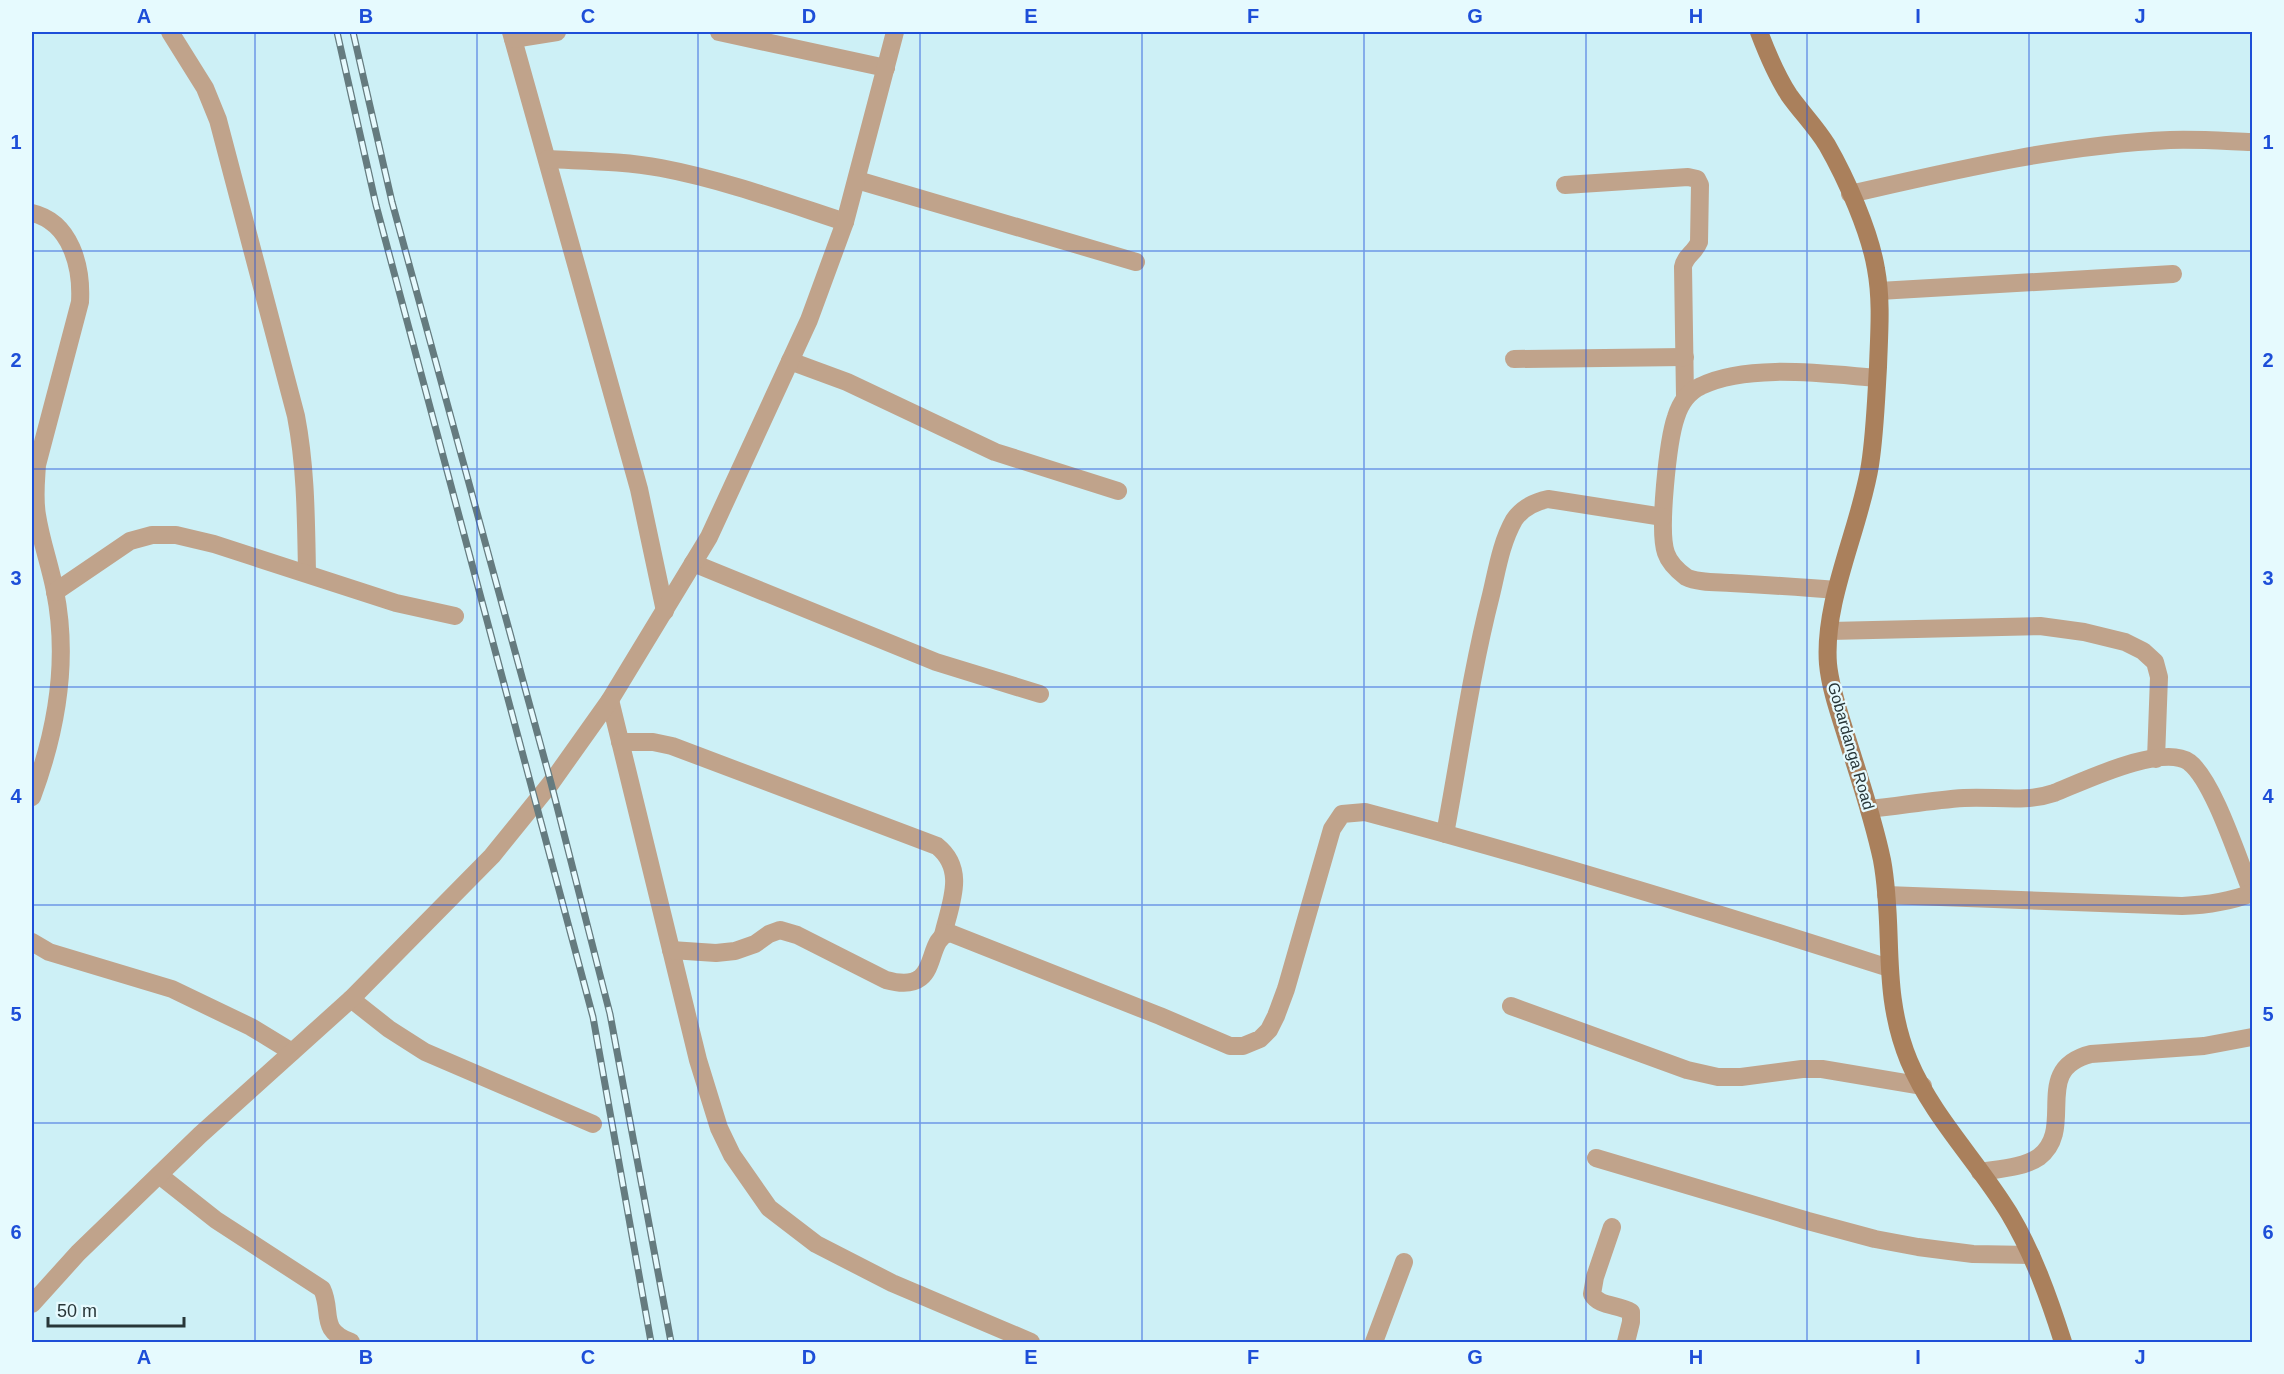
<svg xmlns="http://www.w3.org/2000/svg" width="2284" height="1374" viewBox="0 0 2284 1374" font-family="Arial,sans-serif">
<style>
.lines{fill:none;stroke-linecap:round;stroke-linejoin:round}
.street{stroke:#c0a38b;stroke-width:18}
.secondary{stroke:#aa805c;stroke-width:18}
.rail-casing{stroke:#657b7f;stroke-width:7}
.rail{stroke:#e6fafe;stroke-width:4.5;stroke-dasharray:14;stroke-linecap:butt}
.grid{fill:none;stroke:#1d4ed8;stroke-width:1.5;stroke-opacity:0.55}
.labels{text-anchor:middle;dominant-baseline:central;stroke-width:4.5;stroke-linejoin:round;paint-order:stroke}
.street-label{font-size:16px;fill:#283638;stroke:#e6fafe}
.neatline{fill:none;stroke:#1d4ed8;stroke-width:2}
.grid-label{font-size:20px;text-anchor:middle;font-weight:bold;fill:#1d4ed8}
</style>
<rect width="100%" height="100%" fill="#cdf0f6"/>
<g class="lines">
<g class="street">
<path d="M170,32L205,88L218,120L296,416C306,468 306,520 307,573"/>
<polyline points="511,32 639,489 665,611"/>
<polyline points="719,32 886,68"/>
<polyline points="513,39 557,32"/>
<path d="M547,159C585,161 624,161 661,168C724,180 784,202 845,222"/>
<polyline points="857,180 1136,262"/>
<path d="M1565,185L1688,177L1697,179L1700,185L1699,242C1695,253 1685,255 1683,267L1685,397"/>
<path d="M1850,194C1956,170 2061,145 2170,140C2197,139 2225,141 2252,142"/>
<path d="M32,213C71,222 82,267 80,302L37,465C36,481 34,498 37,515C41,541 50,565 55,591C69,661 57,730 32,797"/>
<polyline points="1879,291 2173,274"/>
<polyline points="1514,359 1685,357"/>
<polyline points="790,361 847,382 995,452 1118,491"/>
<polyline points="693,563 936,662 1040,694"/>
<path d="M1836,590C1801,587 1766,585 1731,583C1718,582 1698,583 1686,577C1678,571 1669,562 1666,553C1658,531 1668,440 1676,417C1680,404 1688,392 1701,386C1748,363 1826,374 1877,378"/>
<polyline points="55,592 130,541 152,535 176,535 214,544 396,603 455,616"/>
<polyline points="1830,631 2040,626 2084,632 2125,642 2143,651 2155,662 2159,677 2156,759"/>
<polyline points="610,700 698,1060 719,1128 732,1155 769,1208 816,1244 892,1283 1031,1342"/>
<path d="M620,742H653L672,746L937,846C967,870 950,904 943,935"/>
<path d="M1869,809C1900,806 1932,800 1964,798C1994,796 2025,803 2054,793C2082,782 2162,743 2189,762C2214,781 2239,862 2252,893"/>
<path d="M1445,834C1460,754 1471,673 1491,595C1497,570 1501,543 1514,520C1522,508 1534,502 1548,499L1663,517"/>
<path d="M1886,895L2182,906C2207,905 2229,902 2252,893"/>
<polyline points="32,942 49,952 172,989 251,1027 292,1052"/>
<path d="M671,950L716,953L735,951L755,944L769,934L780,930L797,935L886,980C944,996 922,939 950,933L1160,1016L1230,1046H1243L1260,1039L1269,1030L1276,1016L1286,989L1332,829L1342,814L1365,812C1542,859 1715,912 1889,968"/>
<polyline points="351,999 389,1029 425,1052 593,1124"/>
<polyline points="1511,1006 1687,1070 1718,1077 1741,1077 1802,1069 1822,1069 1923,1086"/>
<polyline points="1596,1158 1808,1221 1875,1239 1918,1247 1973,1254 2031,1255"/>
<path d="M1980,1172C1998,1169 2023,1168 2039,1157C2077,1128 2030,1069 2091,1054L2204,1046L2252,1037"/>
<path d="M159,1175L216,1220L322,1289C333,1312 318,1330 351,1342"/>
<path d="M1612,1227L1595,1277L1592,1294C1599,1307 1619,1304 1631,1312V1322L1626,1342"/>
<polyline points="32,1304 78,1253 200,1135 351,999 492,856 551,783 610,700 709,537 809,320 845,222 895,32"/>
<polyline points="1374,1342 1404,1262"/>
</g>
<path class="secondary" d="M1759,32C1767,53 1776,75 1789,95C1801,112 1816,127 1827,145C1846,178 1870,232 1876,269C1882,301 1879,335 1878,367C1876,400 1875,433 1870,465C1860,528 1823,601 1828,664C1830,686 1838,710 1845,732C1858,774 1873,817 1882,860C1895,930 1880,991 1909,1061C1932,1116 1978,1162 2009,1213C2033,1253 2049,1298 2063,1342"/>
<g class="rail-casing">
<g id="rail">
<polyline points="337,32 376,205 593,1017 651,1342"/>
<polyline points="353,32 392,202 551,783 610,1014 671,1342"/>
</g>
</g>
<use href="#rail" class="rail"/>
</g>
<path class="grid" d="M255,32V1342M477,32V1342M698,32V1342M920,32V1342M1142,32V1342M1364,32V1342M1586,32V1342M1807,32V1342M2029,32V1342M32,251H2252M32,469H2252M32,687H2252M32,905H2252M32,1123H2252"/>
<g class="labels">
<g class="street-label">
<text transform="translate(1851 746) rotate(74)">Gobardanga Road</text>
</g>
</g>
<rect width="2284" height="1374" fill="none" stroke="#e6fafe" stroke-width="66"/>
<path d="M48 1317v9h136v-9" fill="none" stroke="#283638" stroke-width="3"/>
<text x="57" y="1317" font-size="18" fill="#283638" stroke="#e6fafe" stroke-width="4.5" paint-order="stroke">50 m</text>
<rect x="33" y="33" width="2218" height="1308" class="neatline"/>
<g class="grid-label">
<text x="144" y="23">A</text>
<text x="366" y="23">B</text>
<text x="588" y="23">C</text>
<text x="809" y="23">D</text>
<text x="1031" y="23">E</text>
<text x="1253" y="23">F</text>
<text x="1475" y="23">G</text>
<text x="1696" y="23">H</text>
<text x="1918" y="23">I</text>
<text x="2140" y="23">J</text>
<text x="16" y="149">1</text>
<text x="2268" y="149">1</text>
<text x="16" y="367">2</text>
<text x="2268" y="367">2</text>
<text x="16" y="585">3</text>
<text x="2268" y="585">3</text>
<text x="16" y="803">4</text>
<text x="2268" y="803">4</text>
<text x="16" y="1021">5</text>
<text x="2268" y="1021">5</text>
<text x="16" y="1239">6</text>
<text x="2268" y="1239">6</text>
<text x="144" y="1364">A</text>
<text x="366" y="1364">B</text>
<text x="588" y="1364">C</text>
<text x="809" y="1364">D</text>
<text x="1031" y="1364">E</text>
<text x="1253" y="1364">F</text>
<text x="1475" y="1364">G</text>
<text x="1696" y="1364">H</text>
<text x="1918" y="1364">I</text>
<text x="2140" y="1364">J</text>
</g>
</svg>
